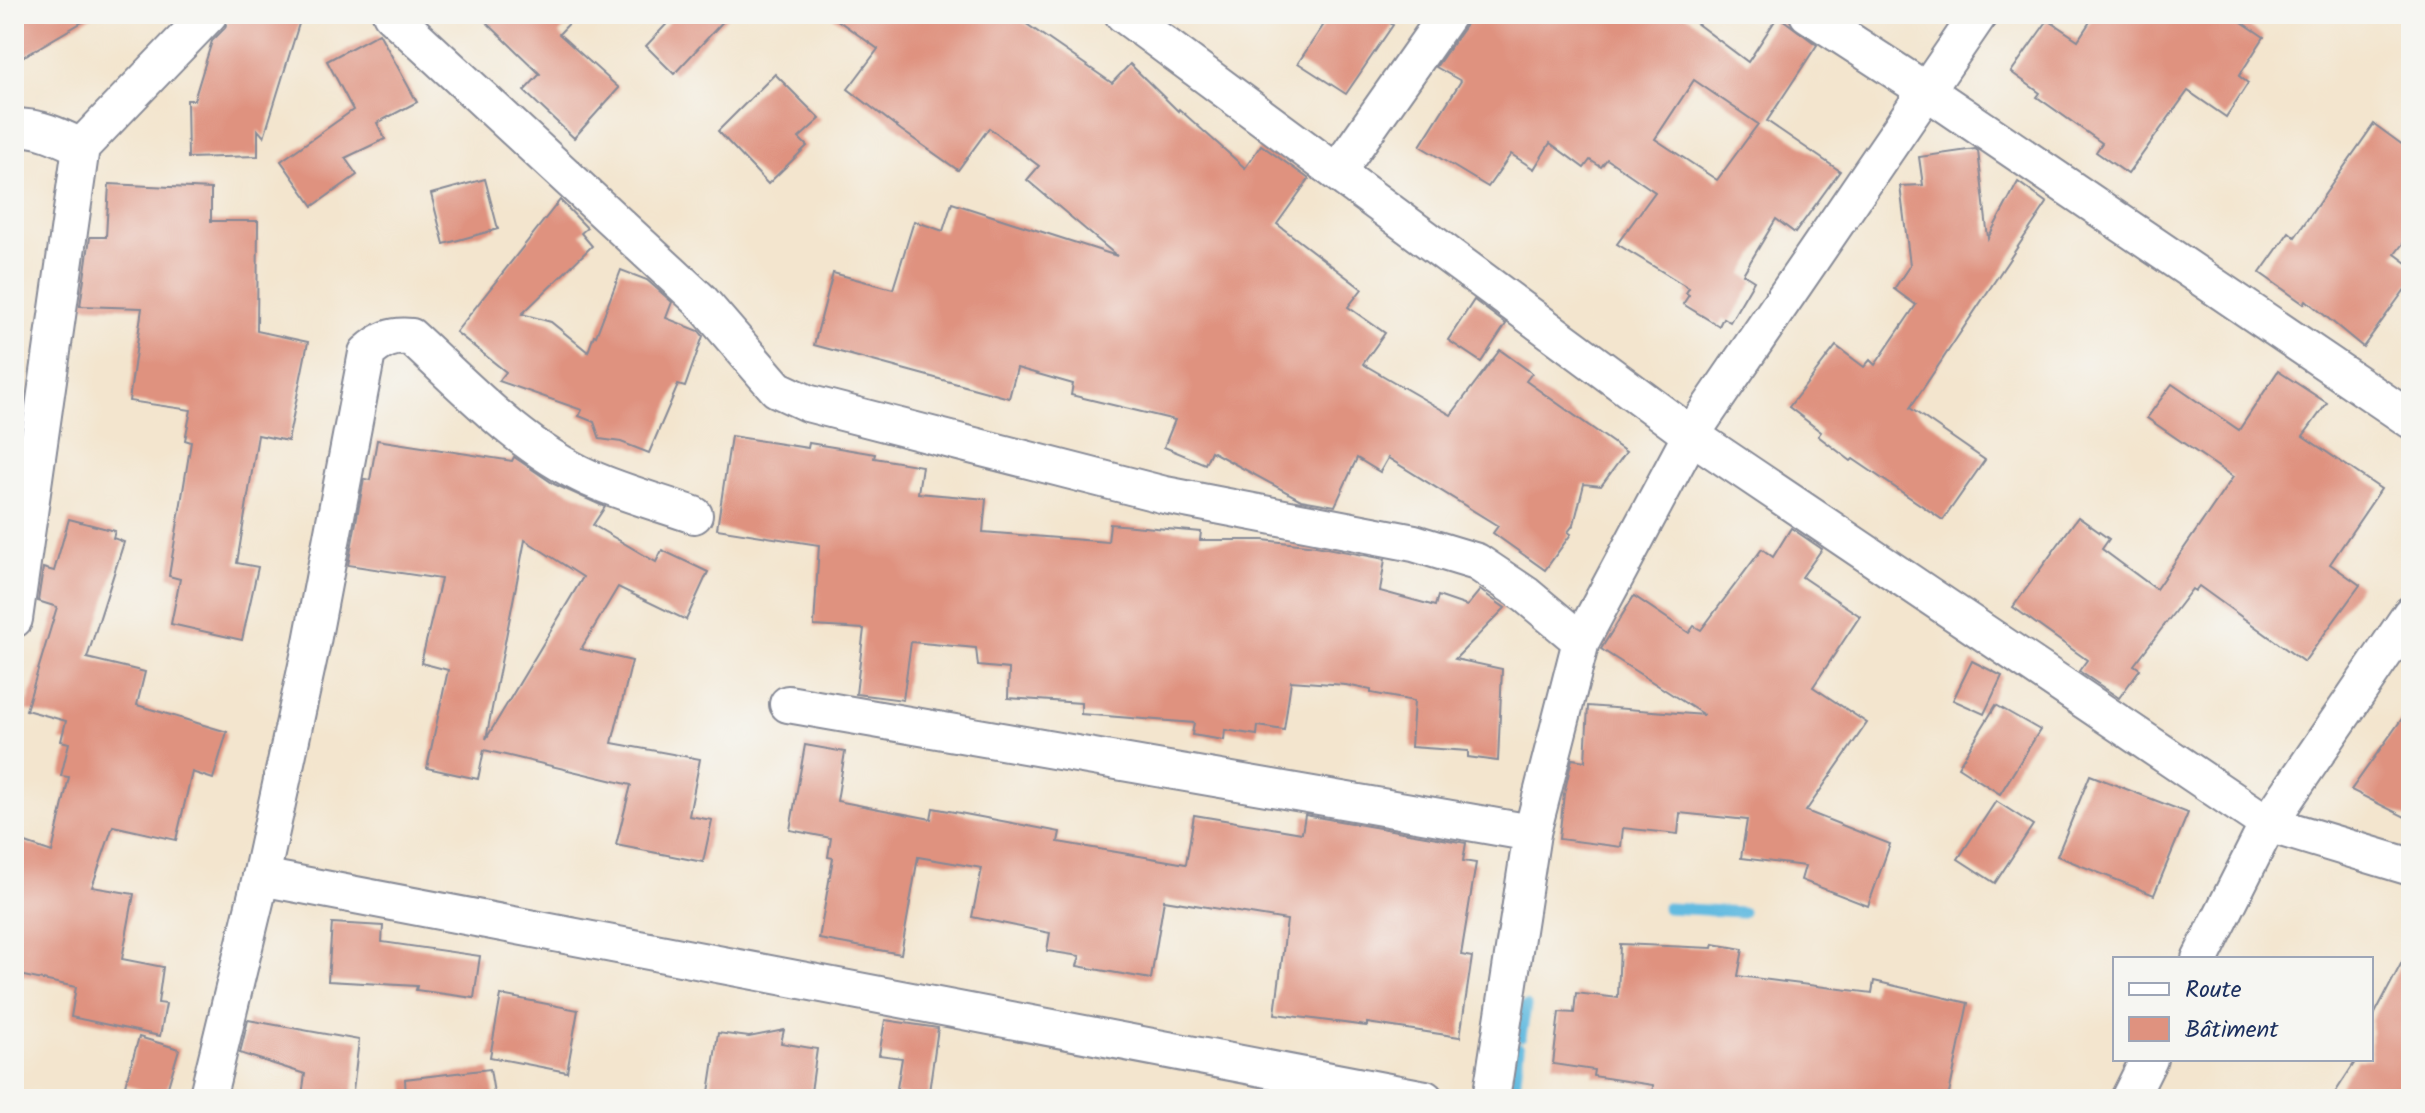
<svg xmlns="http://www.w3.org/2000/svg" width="2425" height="1113" viewBox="0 0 2425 1113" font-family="Kalam,sans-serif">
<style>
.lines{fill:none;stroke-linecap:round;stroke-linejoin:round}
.stream{stroke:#63bbe0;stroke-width:11}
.building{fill:#df927f;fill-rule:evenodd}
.minor-casing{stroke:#878a96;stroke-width:40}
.minor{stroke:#fff;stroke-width:36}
</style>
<rect width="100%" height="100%" fill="#f6f6f2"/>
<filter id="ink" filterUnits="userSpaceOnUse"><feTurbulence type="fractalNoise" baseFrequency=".0125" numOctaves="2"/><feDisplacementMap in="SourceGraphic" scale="16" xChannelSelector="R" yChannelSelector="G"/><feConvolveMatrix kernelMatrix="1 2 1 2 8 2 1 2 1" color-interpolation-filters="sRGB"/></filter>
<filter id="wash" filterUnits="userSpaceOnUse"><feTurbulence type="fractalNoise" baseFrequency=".006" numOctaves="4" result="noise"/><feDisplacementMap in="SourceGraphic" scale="32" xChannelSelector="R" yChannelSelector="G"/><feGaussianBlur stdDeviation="1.8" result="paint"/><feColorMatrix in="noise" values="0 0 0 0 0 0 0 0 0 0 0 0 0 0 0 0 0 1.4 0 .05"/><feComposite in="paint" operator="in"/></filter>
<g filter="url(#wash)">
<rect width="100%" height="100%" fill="#f3e5ce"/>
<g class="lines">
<g class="stream">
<polyline points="1667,908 1742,912"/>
<polyline points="1521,1036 1526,1006"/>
<polyline points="1514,1099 1519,1048"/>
</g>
</g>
<g id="blocks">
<g class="building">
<polygon points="14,14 96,14 14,62"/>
<polygon points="229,14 302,14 264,137 258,130 258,156 188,158 187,100 194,100 212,41 225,28"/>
<polygon points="478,14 578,14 559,34 619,88 574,138 524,91 540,74"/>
<polygon points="676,14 730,14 674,74 646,46"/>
<polygon points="829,14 1012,14 1112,83 1130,64 1178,111 1179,109 1245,168 1261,145 1309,179 1277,224 1362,289 1348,307 1385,333 1363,364 1451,415 1500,350 1532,373 1526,381 1626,452 1601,486 1584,484 1574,524 1568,532 1571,534 1545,570 1493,533 1498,526 1388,458 1380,472 1357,458 1335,506 1301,500 1211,451 1205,464 1164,447 1175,420 1071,395 1073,384 1017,368 1009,398 814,345 833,273 893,289 914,221 943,231 952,203 1117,256 1027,180 1039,166 989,128 958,170 901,130 848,89 878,49"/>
<polygon points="1331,14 1376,14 1393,25 1346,94 1298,63"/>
<path d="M1469,14H1684L1748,62L1778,16L1817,45L1767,121L1840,171L1795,233L1776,219L1743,274L1754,281L1730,322L1723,318L1719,326L1683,304L1689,295L1686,293L1689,288L1617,244L1655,192L1607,159L1601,167L1590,160L1584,168L1550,143L1534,169L1511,154L1488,187L1420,146L1461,81L1436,67L1465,26ZM1694,80L1758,124L1717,180L1655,139Z"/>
<polygon points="2095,14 2230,14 2264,37 2239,76 2248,83 2226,117 2188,91 2128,174 2096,152 2102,143 2037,97 2040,93 2011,72 2048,20 2078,40"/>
<polygon points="379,33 417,102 377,123 385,139 345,158 357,175 313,206 281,161 353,110 327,61"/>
<polygon points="775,74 820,119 799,138 807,146 768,184 718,131"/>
<polygon points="2374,124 2411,151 2411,233 2395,254 2411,266 2411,281 2363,347 2306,300 2304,304 2260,273 2289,232 2295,237"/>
<polygon points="1975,149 1978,151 1988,238 2018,182 2047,203 1910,408 1985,460 1943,520 1853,459 1851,461 1818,436 1821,432 1789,407 1836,346 1864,367 1870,360 1875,365 1916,305 1894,289 1910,265 1900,186 1923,185 1919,157"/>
<polygon points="485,179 498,229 444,244 431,194"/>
<polygon points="109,184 211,189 211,221 258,221 257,331 308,342 288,441 258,435 237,563 258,567 242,640 171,624 180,579 169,576 191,442 185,440 191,410 129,401 142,308 80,306 90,237 106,237"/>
<polygon points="560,200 587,228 581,233 592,246 522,314 551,322 588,352 594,335 596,336 621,270 647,280 672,302 666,318 699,331 703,336 685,387 678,385 649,453 621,442 600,439 594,422 579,416 582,410 499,381 506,372 456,332"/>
<polygon points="1474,300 1506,324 1481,362 1448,340"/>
<polygon points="2278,371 2327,403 2303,436 2381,489 2330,564 2360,585 2304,662 2199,586 2195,591 2192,589 2134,665 2140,669 2119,698 2079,671 2087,660 2013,607 2078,517 2109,539 2102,549 2156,589 2233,477 2147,418 2172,384 2239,430"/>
<polygon points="731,436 808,448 809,443 875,454 874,458 922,466 918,493 986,499 983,532 1108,542 1110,524 1201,532 1200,540 1263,540 1316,546 1385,559 1380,591 1435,606 1438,596 1467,606 1480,590 1505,608 1455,659 1502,669 1498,761 1468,757 1468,751 1411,747 1414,701 1371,693 1371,690 1346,685 1291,681 1284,730 1258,726 1257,735 1225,730 1224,740 1192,735 1194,723 1081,714 1081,703 1008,698 1009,669 978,666 976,648 911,642 903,700 856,694 864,629 814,626 819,545 717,529"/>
<path d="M377,440L512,461L514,457L554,484L605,507L593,525L656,562L662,550L708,572L686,620L618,587L581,649L632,661L612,743L700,759L689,816L712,820L703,862L616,845L631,785L484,750L478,779L427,768L448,670L421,663L441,579L348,565L364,479L370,480ZM525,540L583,577L486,739Z"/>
<polygon points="69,519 115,531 113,538 124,542 87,658 145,672 137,705 227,732 213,779 192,772 176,840 113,826 92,887 134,894 122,959 163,967 158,1003 166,1004 160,1036 71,1017 76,987 14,974 14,839 52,852 69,777 61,776 69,743 61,741 66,721 26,710 57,607 38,601 43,568 54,571"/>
<polygon points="1791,528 1822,549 1802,577 1860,616 1813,687 1867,723 1806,811 1890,844 1868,906 1801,880 1805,866 1741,858 1747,820 1680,813 1678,834 1623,828 1621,847 1559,839 1564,794 1572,759 1585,761 1588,706 1704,715 1601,649 1634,596 1689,633 1694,626 1701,630 1762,549 1773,557"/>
<polygon points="1972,661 2002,676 1984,714 1953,700"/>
<polygon points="1996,705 2040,730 2000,794 1958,767"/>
<polygon points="2411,706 2411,820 2351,790"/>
<polygon points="805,745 845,752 837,801 931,819 933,808 1060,832 1058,842 1186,864 1194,815 1302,833 1305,815 1466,843 1463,861 1476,863 1461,955 1472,957 1460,1037 1367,1023 1367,1026 1275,1014 1287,920 1164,900 1151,979 1077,966 1080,956 1047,951 1050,933 972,917 982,868 918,857 901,954 819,939 833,858 828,857 831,838 790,830"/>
<polygon points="2090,775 2188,813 2154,895 2057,856"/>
<polygon points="1996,801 2033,825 1995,883 1958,859"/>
<polygon points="332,923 383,926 382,942 480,956 474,998 416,990 417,986 328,981"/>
<polygon points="1620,944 1712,948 1713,944 1743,949 1738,976 1872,993 1874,981 1968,1003 1948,1099 1652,1099 1653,1085 1593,1076 1594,1070 1553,1064 1559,1012 1574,1013 1576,993 1618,998"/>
<polygon points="2411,945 2411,1099 2331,1099 2357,1059 2371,1059 2371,1021"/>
<polygon points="501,995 578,1010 567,1072 490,1057"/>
<polygon points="248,1020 359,1040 352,1099 302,1096 305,1074 240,1053"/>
<polygon points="885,1020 938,1028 928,1099 896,1094 902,1058 879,1055"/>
<polygon points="784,1030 781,1043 817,1049 810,1099 708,1099 718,1033 749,1037"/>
<polygon points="139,1037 179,1049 165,1097 125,1085"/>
<polygon points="490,1069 495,1099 406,1099 405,1079"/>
</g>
</g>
</g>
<g filter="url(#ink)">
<use href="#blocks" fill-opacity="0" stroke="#878a96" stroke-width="2"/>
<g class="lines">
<g class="minor-casing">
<g id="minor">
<polyline points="391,14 701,301 777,389 807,403 1165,495 1414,543 1477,562 1526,595 1581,641"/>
<polyline points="1123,14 1691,435 2268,824 2200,959"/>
<polyline points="1808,14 1928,92 2411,420"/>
<path d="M14,127C40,127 58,136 81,147"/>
<polyline points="1337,172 1448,14"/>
<polyline points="2411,614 2268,824 2411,867"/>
<polyline points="14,619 81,147 209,14"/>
<polyline points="788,704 1532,833"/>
<polyline points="261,877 1425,1099"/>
<path d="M207,1099L261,877L311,647L367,353C381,340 392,335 411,337C466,387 520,447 589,478C623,493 660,503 694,515"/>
<polyline points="1491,1099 1532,833 1581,641 1691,435 1979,14"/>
<polyline points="2129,1099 2149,1059"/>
</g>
</g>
<use href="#minor" class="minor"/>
</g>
</g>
<rect width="2425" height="1113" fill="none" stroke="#f6f6f2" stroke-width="48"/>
<rect x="2113" y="957" width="260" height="104" fill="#f6f6f2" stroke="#9ea6b7" stroke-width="2"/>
<rect x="2129" y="983" width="40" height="12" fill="#ffffff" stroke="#9ea6b7" stroke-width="2"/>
<text x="2185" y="997" font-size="24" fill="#1b2f5e">Route</text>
<rect x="2129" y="1017" width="40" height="24" fill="#df927f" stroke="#9ea6b7" stroke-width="2"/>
<text x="2185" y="1037" font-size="24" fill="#1b2f5e">Bâtiment</text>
</svg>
